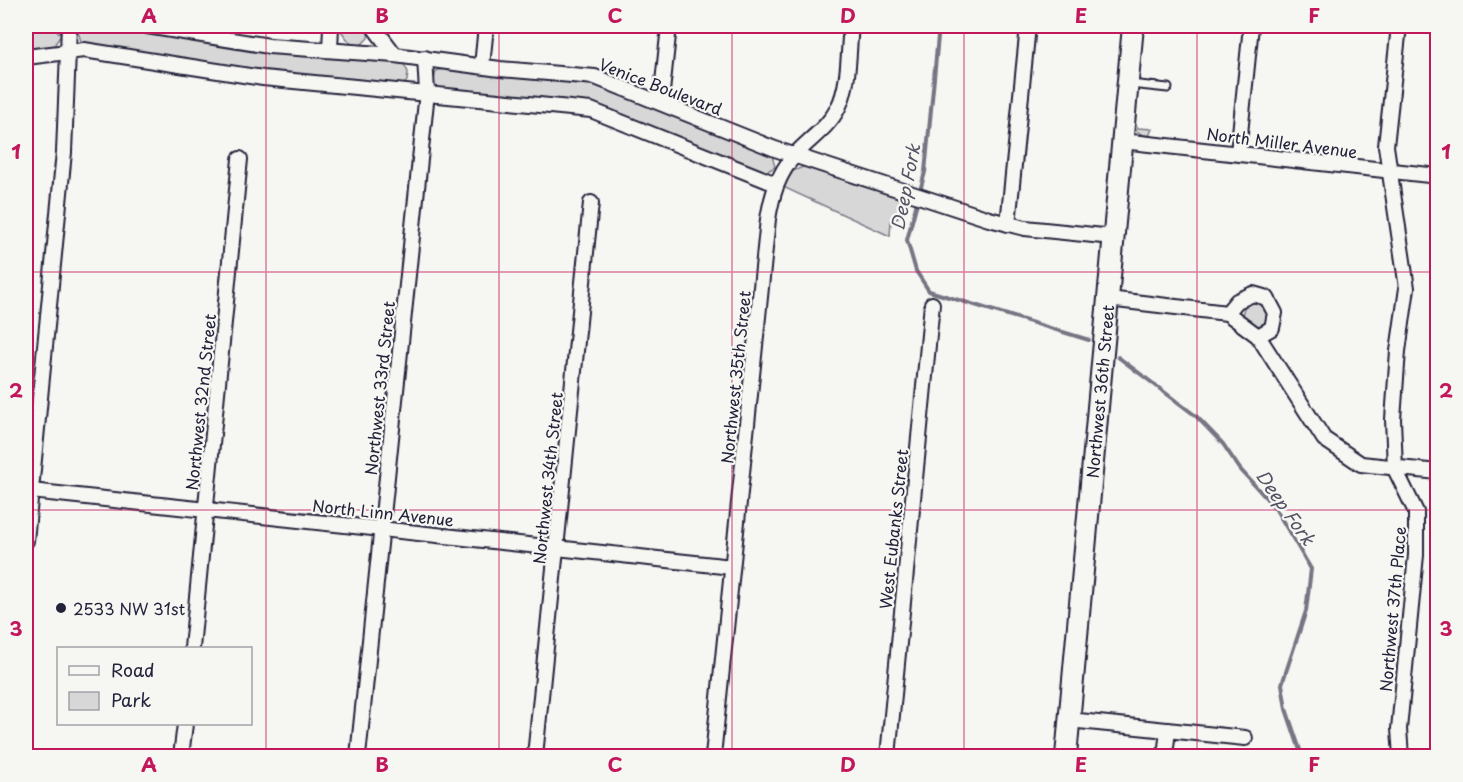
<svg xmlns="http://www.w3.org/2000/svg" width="1463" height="782" viewBox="0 0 1463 782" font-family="'Playpen Sans',sans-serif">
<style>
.green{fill:#d7d7d7;stroke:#7c7c89;stroke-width:1.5}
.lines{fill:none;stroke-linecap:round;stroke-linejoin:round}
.stream{stroke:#757583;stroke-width:4}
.lane-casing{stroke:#22223b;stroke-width:11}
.street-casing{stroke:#22223b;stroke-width:18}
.secondary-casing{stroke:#22223b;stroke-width:24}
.lane{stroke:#f6f6f2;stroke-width:7}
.street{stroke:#f6f6f2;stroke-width:14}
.secondary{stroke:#f6f6f2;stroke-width:20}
.grid{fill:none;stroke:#c2185b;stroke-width:1.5;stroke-opacity:0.55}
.poi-dot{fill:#22223b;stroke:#f6f6f2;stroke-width:2}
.labels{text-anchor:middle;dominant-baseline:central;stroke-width:4.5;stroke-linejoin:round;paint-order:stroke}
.street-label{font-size:16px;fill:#22223b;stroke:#f6f6f2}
.poi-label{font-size:16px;fill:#22223b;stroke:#f6f6f2;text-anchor:start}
.water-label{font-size:18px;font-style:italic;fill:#535365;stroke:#f6f6f2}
.neatline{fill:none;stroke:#c2185b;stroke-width:2}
.grid-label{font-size:20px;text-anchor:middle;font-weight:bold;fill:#c2185b}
</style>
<rect width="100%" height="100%" fill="#f6f6f2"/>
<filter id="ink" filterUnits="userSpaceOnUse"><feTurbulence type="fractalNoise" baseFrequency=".0167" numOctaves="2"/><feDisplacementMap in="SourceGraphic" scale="12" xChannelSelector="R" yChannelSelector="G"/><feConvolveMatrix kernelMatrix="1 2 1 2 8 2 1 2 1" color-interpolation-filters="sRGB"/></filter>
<g filter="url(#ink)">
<g class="green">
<polygon points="83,26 115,26 260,51 403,63 408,72 407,81 403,85 253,72 89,44 81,41 78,32"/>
<polygon points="337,26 367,26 369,29 368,38 361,45 352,45"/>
<polygon points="55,28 61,35 53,47 26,51 26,31"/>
<polygon points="442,69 576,80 609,87 772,155 775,167 764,173 599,107 439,89 433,84 436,71"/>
<path d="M1134,99H1137L1135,123L1138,128L1152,129L1149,136C1128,135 1133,115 1134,99Z"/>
<polygon points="808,165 855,184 904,198 896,222 891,220 890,236 783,187 793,171"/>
<circle cx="1256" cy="313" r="13"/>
</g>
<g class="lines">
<g class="stream">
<polyline points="939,26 925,172 907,240 916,271 929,291 1089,340"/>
<polyline points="1118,357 1196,416 1223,444 1240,469 1275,508 1311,569 1306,611 1282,684 1286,709 1302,756"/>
</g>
<g class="lane-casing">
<polyline id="lane" points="1130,84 1168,88"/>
</g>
<g class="street-casing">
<g id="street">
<polyline points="147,26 269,46 395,55 500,69 595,77 775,149 989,219 1025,228 1113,237"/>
<polyline points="373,26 395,55"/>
<polyline points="1399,26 1386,146 1407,288 1398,351 1393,419 1395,469 1416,512 1416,555 1399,729 1401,756"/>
<polyline points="330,50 331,26"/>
<polyline points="26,57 84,50 263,78 591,110 776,184"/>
<polyline points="482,66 486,26"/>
<polyline points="661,101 669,26"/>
<polyline points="1122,141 1438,176"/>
<polyline points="1238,153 1251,26"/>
<polyline points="1008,224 1028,26"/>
<polyline points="1108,299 1227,313 1258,336 1324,439 1361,464 1438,472"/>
<polyline points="1227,313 1237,301 1253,294 1267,298 1275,313 1272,328 1258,336"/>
<polyline points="31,491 732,567"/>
<polyline points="26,541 64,152 69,26"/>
<polyline points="192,648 240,159"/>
<polyline points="1069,720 1245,738"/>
<polyline points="181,756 185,724"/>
<polyline points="358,756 427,92 425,58"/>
<polyline points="535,756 591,203"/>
<path d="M713,756L768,219C772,195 778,174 794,156C809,139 828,128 838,108C850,84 848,52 851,26"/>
<polyline points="888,756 932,304"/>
<polyline points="1165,756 1168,730"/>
</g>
</g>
<g class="secondary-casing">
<g id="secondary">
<path id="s1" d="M1066,756L1133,26"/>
</g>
</g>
<use href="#lane" class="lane"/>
<use href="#street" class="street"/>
<use href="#secondary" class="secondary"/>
</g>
</g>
<path class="grid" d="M266,26V756M499,26V756M732,26V756M964,26V756M1197,26V756M26,272H1438M26,510H1438"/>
<circle class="poi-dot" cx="61" cy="608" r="6"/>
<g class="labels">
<g class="street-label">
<text transform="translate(661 86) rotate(21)">Venice Boulevard</text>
<text transform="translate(1282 142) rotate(7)">North Miller Avenue</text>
<text transform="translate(735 377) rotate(-84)">Northwest 35th Street</text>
<text transform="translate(379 388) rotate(-84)">Northwest 33rd Street</text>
<text stroke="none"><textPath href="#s1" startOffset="366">Northwest 36th Street</textPath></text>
<text transform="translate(200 402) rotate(-84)">Northwest 32nd Street</text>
<text transform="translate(547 478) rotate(-84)">Northwest 34th Street</text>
<text transform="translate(383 512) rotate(6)">North Linn Avenue</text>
<text transform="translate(893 529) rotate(-84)">West Eubanks Street</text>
<text transform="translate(1392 609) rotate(-85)">Northwest 37th Place</text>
</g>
<g class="poi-label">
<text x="73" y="608">2533 NW 31st</text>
</g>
<g class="water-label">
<text transform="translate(905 187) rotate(-79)">Deep Fork</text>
<text transform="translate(1286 507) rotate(55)">Deep Fork</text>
</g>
</g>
<rect width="1463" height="782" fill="none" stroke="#f6f6f2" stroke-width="66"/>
<rect x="57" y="647" width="195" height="78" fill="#f6f6f2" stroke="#a1a1a9" stroke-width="1.5"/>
<rect x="69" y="666" width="30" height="9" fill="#f6f6f2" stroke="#a1a1a9" stroke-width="1.5"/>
<text x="111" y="677" font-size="18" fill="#22223b">Road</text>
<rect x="69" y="692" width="30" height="18" fill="#d7d7d7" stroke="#a1a1a9" stroke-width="1.5"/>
<text x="111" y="707" font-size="18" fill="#22223b">Park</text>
<rect x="33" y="33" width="1397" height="716" class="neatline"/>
<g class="grid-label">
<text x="149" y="23">A</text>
<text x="382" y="23">B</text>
<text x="615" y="23">C</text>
<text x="848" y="23">D</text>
<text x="1081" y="23">E</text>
<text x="1314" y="23">F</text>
<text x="16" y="159">1</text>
<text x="1446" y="159">1</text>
<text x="16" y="398">2</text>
<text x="1446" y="398">2</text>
<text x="16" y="636">3</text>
<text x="1446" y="636">3</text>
<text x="149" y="772">A</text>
<text x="382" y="772">B</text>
<text x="615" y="772">C</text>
<text x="848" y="772">D</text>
<text x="1081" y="772">E</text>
<text x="1314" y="772">F</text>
</g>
</svg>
